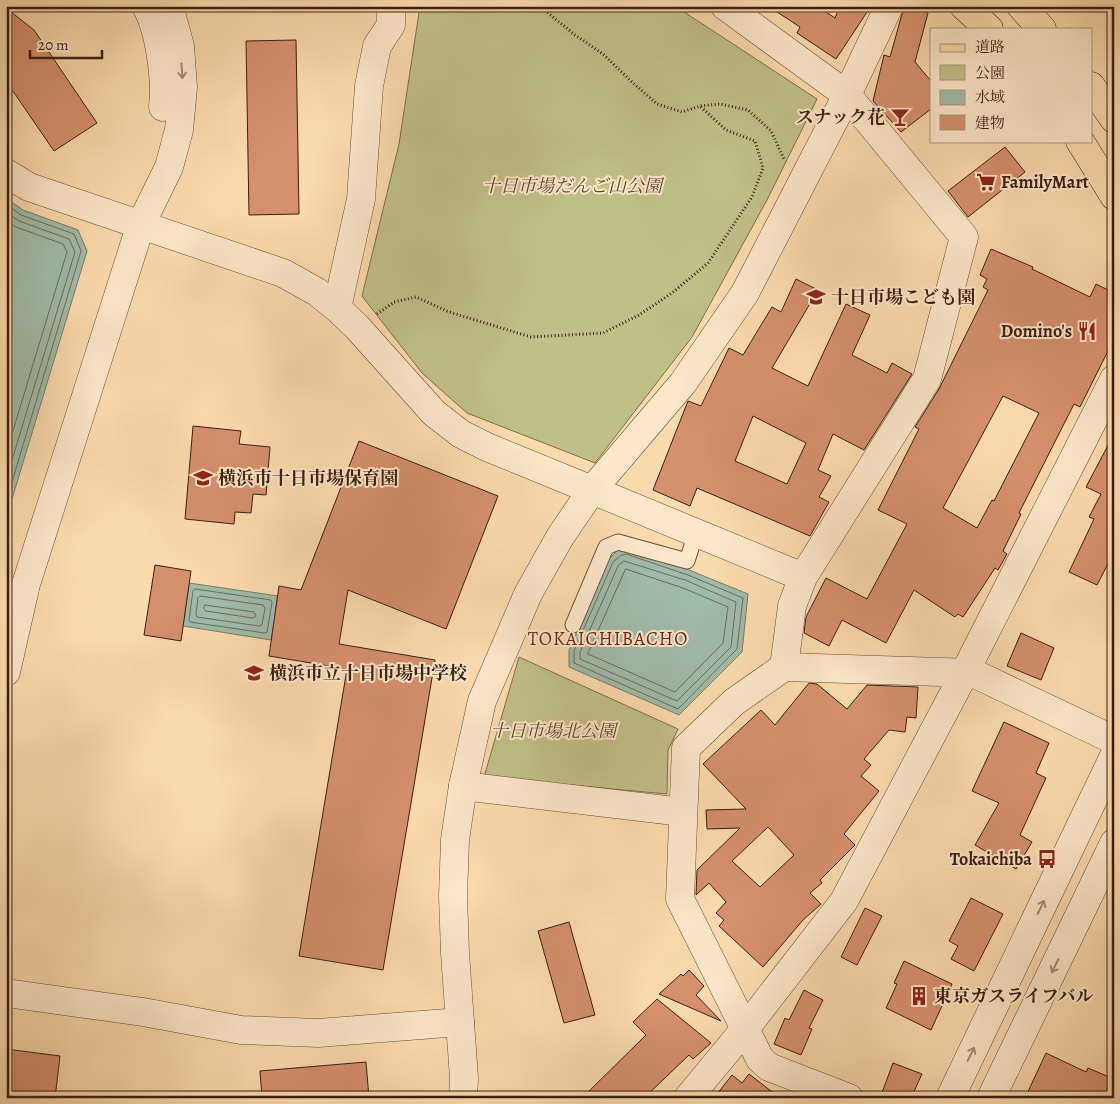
<svg xmlns="http://www.w3.org/2000/svg" width="1120" height="1104" viewBox="0 0 1120 1104" font-family="Alegreya,'Noto Serif JP',serif">
<style>
.green{fill:#c1bf88;stroke:#7e6f4c}
.water{fill:#9fbba9;stroke:#777d6c}
.lines{fill:none;stroke-linecap:round;stroke-linejoin:round}
.shore{stroke:#6d6d5d;stroke-width:1}
.building{fill:#d5906d;stroke:#3b1f11;fill-rule:evenodd}
.service-casing{stroke:#6b4e38;stroke-width:17}
.minor-casing{stroke:#6b4e38;stroke-width:29}
.tertiary-casing{stroke:#6b4e38;stroke-width:29}
.primary-casing{stroke:#3b1f11;stroke-width:29}
.path{stroke:#3b1f11;stroke-width:3;stroke-dasharray:1 2.5;stroke-linecap:butt}
.service{stroke:#fce7ca;stroke-width:15}
.minor{stroke:#fce7ca;stroke-width:28}
.tertiary{stroke:#fce7ca;stroke-width:28}
.primary{stroke:#fbdaad;stroke-width:28}
.oneway{stroke:#a58d77}
.labels{text-anchor:middle;dominant-baseline:central;stroke-width:4;stroke-linejoin:round;paint-order:stroke}
.poi-label{font-size:18px;font-weight:bold;fill:#3b1f11;stroke:#fce7ca;text-anchor:start}
.park-label{font-size:18px;font-style:italic;fill:#5c472f;stroke:#fce7ca}
.neighbourhood-label{font-size:19px;letter-spacing:1px;fill:#7a1f14;stroke:#fce7ca}
</style>
<rect width="100%" height="100%" fill="#fbdaad"/>
<filter id="stains"><feTurbulence type="fractalNoise" baseFrequency=".004" numOctaves="4"/><feColorMatrix values="0 0 0 0 .2 0 0 0 0 .09 0 0 0 0 .02 0 0 0 .5 -.17"/></filter>
<radialGradient id="worn" r=".72"><stop offset=".6" stop-color="#630" stop-opacity="0"/><stop offset="1" stop-color="#630" stop-opacity=".3"/></radialGradient>
<g class="green">
<polygon points="420,6 675,6 817,99 767,200 692,337 595,463 467,413 422,373 362,296 399,144"/>
<polygon points="519,657 678,729 668,750 667,794 484,777"/>
</g>
<g class="water">
<polygon points="6,198 23,210 78,230 87,251 12,499 6,498"/>
<polygon points="625,548 689,570 748,594 742,652 679,715 569,667 569,650 609,559 617,551"/>
<polygon points="189,583 278,596 271,640 183,626"/>
</g>
<g class="lines">
<g class="shore">
<polyline points="6,204 21,215 74,234 81,251 9,492 6,493"/>
<polyline points="6,212 19,221 69,239 75,252 6,480"/>
<polyline points="6,221 16,227 63,244 67,252 6,454"/>
<polygon points="626,554 688,575 743,598 737,649 678,709 574,663 574,651 613,562 620,556"/>
<polygon points="624,561 685,580 736,602 731,647 677,701 580,659 580,652 618,566"/>
<polygon points="626,569 683,588 728,607 723,643 675,692 588,654"/>
<polygon points="195,589 271,600 272,603 267,632 265,633 190,622 189,620 193,591"/>
<polygon points="200,596 263,605 265,608 262,625 259,626 197,617 196,614 198,598"/>
<polygon points="205,605 254,612 256,616 253,618 206,611 204,609"/>
</g>
</g>
<g class="building">
<polygon points="768,6 817,6 835,18 840,6 871,6 836,59 797,33 800,27"/>
<polygon points="904,7 928,13 915,62 931,81 931,109 901,132 873,101 884,55 890,57"/>
<polygon points="6,8 34,30 97,123 54,151 6,81"/>
<polygon points="296,40 299,214 249,215 246,41"/>
<polygon points="1005,147 1025,172 968,217 948,191"/>
<path d="M991,249L1033,267L1032,269L1090,297L1096,284L1114,293V339L1080,407L1074,404L1019,513L1021,514L1003,551L1007,554L998,570L995,568L963,617L958,614L955,617L914,590L886,643L842,620L829,646L804,633L806,617L826,578L867,599L907,524L878,510L919,429L915,427L939,389L988,290L983,287L987,279L980,275ZM1003,396L1039,413L994,501L992,500L977,528L943,508Z"/>
<path d="M796,279L818,290L772,368L808,386L846,304L870,315L852,355L887,373L892,363L912,374L864,450L833,434L818,470L831,476L819,497L829,502L810,536L697,488L690,506L653,490L688,401L701,406L729,348L743,355L772,307L781,312ZM753,416L806,443L787,484L735,461Z"/>
<polygon points="193,426 241,431 239,444 270,447 266,495 253,494 251,513 235,512 234,524 185,519"/>
<polygon points="1114,434 1114,552 1097,585 1069,572 1094,519 1089,517 1101,494 1086,487"/>
<polygon points="359,441 498,496 446,629 348,590 339,644 435,660 383,970 299,956 347,669 269,656 279,586 301,590"/>
<polygon points="155,565 191,571 181,641 144,635"/>
<polygon points="1021,633 1054,648 1041,680 1007,666"/>
<path d="M809,683L817,684L847,709L867,685L918,687L916,718L907,717L905,732L889,730L864,759L871,765L861,776L879,791L844,834L855,845L820,880L822,883L810,893L821,904L803,920L763,967L719,926L724,920L716,913L726,902L709,883L696,895L697,870L740,828L707,829L706,810L746,809L703,764L761,710L775,725ZM768,827L794,855L760,887L732,861Z"/>
<polygon points="1004,722 1049,743 1036,773 1046,778 1020,835 1032,842 1016,869 975,845 999,803 972,791"/>
<polygon points="971,898 1003,914 974,971 951,959 958,946 949,941"/>
<polygon points="865,908 882,916 857,965 841,957"/>
<polygon points="569,922 595,1015 564,1023 538,931"/>
<polygon points="904,961 952,984 931,1030 886,1008 897,984 894,983"/>
<polygon points="689,970 704,986 696,995 721,1021 659,994 681,974 683,976"/>
<polygon points="804,990 823,1000 809,1028 812,1029 801,1055 774,1044 785,1018 789,1020"/>
<polygon points="657,999 711,1043 693,1059 689,1055 644,1098 582,1098 646,1035 633,1022"/>
<polygon points="6,1049 60,1056 55,1098 6,1098"/>
<polygon points="1046,1053 1086,1072 1088,1068 1114,1079 1108,1098 1025,1098"/>
<polygon points="366,1062 369,1098 262,1098 260,1071"/>
<polygon points="893,1063 922,1074 911,1098 880,1098"/>
<polygon points="749,1074 780,1098 714,1098 732,1075 742,1083"/>
</g>
<g class="lines">
<g class="service-casing">
<polyline id="service" points="573,625 606,547 618,542 687,561 696,533"/>
</g>
<g class="minor-casing">
<g id="minor">
<polyline points="725,6 847,95 964,237 927,379 803,577 792,606 784,667 973,673 1114,740"/>
<polyline points="337,308 361,199 369,86 377,46 391,25 391,6"/>
<polyline points="803,577 592,490 683,383 745,293 847,95 889,6"/>
<polyline points="784,667 734,702 686,748 680,899 760,1059 769,1067 849,1098"/>
<polyline points="463,786 683,812"/>
<polyline points="6,993 143,1012 241,1030 318,1033 460,1022"/>
<polyline points="688,1098 745,1029 844,901 964,674 1114,379"/>
</g>
</g>
<g class="tertiary-casing">
<g id="tertiary">
<path d="M146,6C160,31 166,80 163,107"/>
<polyline points="6,173 29,187 283,273 317,292 337,308 357,327 434,413 461,434 487,447 592,490 560,537 528,594 482,701 463,786 455,840 453,896 455,953 464,1078 463,1098"/>
<polyline points="6,672 26,584 141,224 169,167 179,130 183,87 180,46 169,6"/>
<polyline points="950,1098 1114,756"/>
<polyline points="991,1098 1114,843"/>
</g>
</g>
<g class="primary-casing">
<g id="primary">
<polyline points="964,6 989,29"/>
<polyline points="1021,6 1042,29"/>
<polyline points="1091,86 1114,119"/>
<polyline points="1080,141 1114,196"/>
</g>
</g>
<g class="path">
<polyline points="535,6 548,13 575,35 603,54 633,83 657,104 682,112 700,106 720,104 748,110 771,131 784,159"/>
<polyline points="377,314 394,302 416,297 449,312 531,337 603,333 639,315 672,293 708,263 752,197 763,168 755,141 726,130 700,106"/>
</g>
<use href="#service" class="service"/>
<use href="#minor" class="minor"/>
<use href="#tertiary" class="tertiary"/>
<use href="#primary" class="primary"/>
</g>
<defs><path id="oneway-shaft" d="M-6 0H5M1.5-3L5.5 0L1.5 3" fill="none" stroke-width="1.6" stroke-linecap="round" stroke-linejoin="round" transform="scale(1.25)"/></defs>
<g class="oneway">
<use href="#oneway-shaft" transform="translate(182 71) rotate(86)"/>
<use href="#oneway-shaft" transform="translate(1041 907) rotate(-64)"/>
<use href="#oneway-shaft" transform="translate(1055 966) rotate(116)"/>
<use href="#oneway-shaft" transform="translate(971 1054) rotate(-64)"/>
</g>
<defs>
<g id="bar-bare" transform="scale(1.5)"><path d="M-6-5H6L.8 .8V4.5H3.5V6h-7V4.5H-.8V.8Z" fill="#8f2418" stroke="#fce7ca" stroke-width="2.5" paint-order="stroke"/></g>
<g id="supermarket-bare" transform="scale(1.5)"><path d="M-6-5.5h2.5l.6 2H6L4.5 2H-2.5L-4.4-4H-6ZM-1.5 3.2a1.3 1.3 0 1 0 .1 0ZM3 3.2a1.3 1.3 0 1 0 .1 0Z" fill="#8f2418" stroke="#fce7ca" stroke-width="2.5" paint-order="stroke"/></g>
<g id="school-bare" transform="scale(1.5)"><path d="M0-5L7-2L0 1L-7-2ZM-4 1L0 2.5L4 1V4Q0 6-4 4Z" fill="#8f2418" stroke="#fce7ca" stroke-width="2.5" paint-order="stroke"/></g>
<g id="restaurant-bare" transform="scale(1.5)"><path d="M-5-6h1v4h1v-4h1v4h1v-4h1v5L-1.5 .5V6h-2V.5L-5-1ZM5-6V6H3V1.5H1.5Q1.5-4 5-6Z" fill="#8f2418" stroke="#fce7ca" stroke-width="2.5" paint-order="stroke"/></g>
<g id="bus-bare" transform="scale(1.5)"><path d="M-5-6H5V4H4V6H2V4H-2V6H-4V4H-5ZM-3.5-4V0h7V-4ZM-3.5 1.2v1.5H-2V1.2ZM2 1.2v1.5H3.5V1.2Z" fill="#8f2418" stroke="#fce7ca" stroke-width="2.5" paint-order="stroke"/></g>
<g id="building-bare" transform="scale(1.5)"><path d="M-4-6H4V6H1V3H-1V6H-4ZM-2.5-4.3h1.7v1.8h-1.7ZM.8-4.3h1.7v1.8H.8ZM-2.5-1h1.7V.8h-1.7ZM.8-1h1.7V.8H.8Z" fill="#8f2418" stroke="#fce7ca" stroke-width="2.5" paint-order="stroke"/></g>
</defs>
<g fill-rule="evenodd">
<use href="#bar-bare" x="900" y="117"/>
<use href="#supermarket-bare" x="986" y="182"/>
<use href="#school-bare" x="816" y="297"/>
<use href="#restaurant-bare" x="1087" y="331"/>
<use href="#school-bare" x="203" y="478"/>
<use href="#school-bare" x="254" y="673"/>
<use href="#bus-bare" x="1047" y="859"/>
<use href="#building-bare" x="919" y="996"/>
</g>
<g class="labels">
<g class="poi-label">
<text x="885" y="117" text-anchor="end">スナック花</text>
<text x="1001" y="182">FamilyMart</text>
<text x="831" y="297">十日市場こども園</text>
<text x="1072" y="331" text-anchor="end">Domino's</text>
<text x="218" y="478">横浜市十日市場保育園</text>
<text x="269" y="673">横浜市立十日市場中学校</text>
<text x="1032" y="859" text-anchor="end">Tokaichiba</text>
<text x="934" y="996">東京ガスライフバル</text>
</g>
<g class="park-label">
<text x="572" y="186">十日市場だんご山公園</text>
<text x="553" y="731">十日市場北公園</text>
</g>
<g class="neighbourhood-label">
<text x="608" y="639">TOKAICHIBACHO</text>
</g>
</g>
<rect width="1120" height="1104" fill="none" stroke="#fbdaad" stroke-width="25"/>
<rect x="8" y="8" width="1105" height="1089" fill="none" stroke="#3b1f11" stroke-width="2.5"/>
<rect x="12" y="12" width="1095" height="1079" fill="none" stroke="#3b1f11"/>
<rect x="930" y="28" width="162" height="115" fill="#fce7ca" stroke="#af9780"/>
<rect x="940" y="44" width="25" height="8" fill="#fbdaad" stroke="#af9780"/>
<text x="975" y="52" font-size="15" fill="#3b1f11">道路</text>
<rect x="940" y="65" width="25" height="15" fill="#c1bf88" stroke="#af9780"/>
<text x="975" y="78" font-size="15" fill="#3b1f11">公園</text>
<rect x="940" y="90" width="25" height="15" fill="#9fbba9" stroke="#af9780"/>
<text x="975" y="102" font-size="15" fill="#3b1f11">水域</text>
<rect x="940" y="115" width="25" height="15" fill="#d5906d" stroke="#af9780"/>
<text x="975" y="128" font-size="15" fill="#3b1f11">建物</text>
<path d="M30 50v8h72v-8" fill="none" stroke="#3b1f11" stroke-width="2.5"/>
<text x="38" y="50" font-size="15" fill="#3b1f11" stroke="#fce7ca" stroke-width="4" paint-order="stroke">20 m</text>
<rect width="100%" height="100%" filter="url(#stains)"/>
<rect width="100%" height="100%" fill="url(#worn)"/>
</svg>
